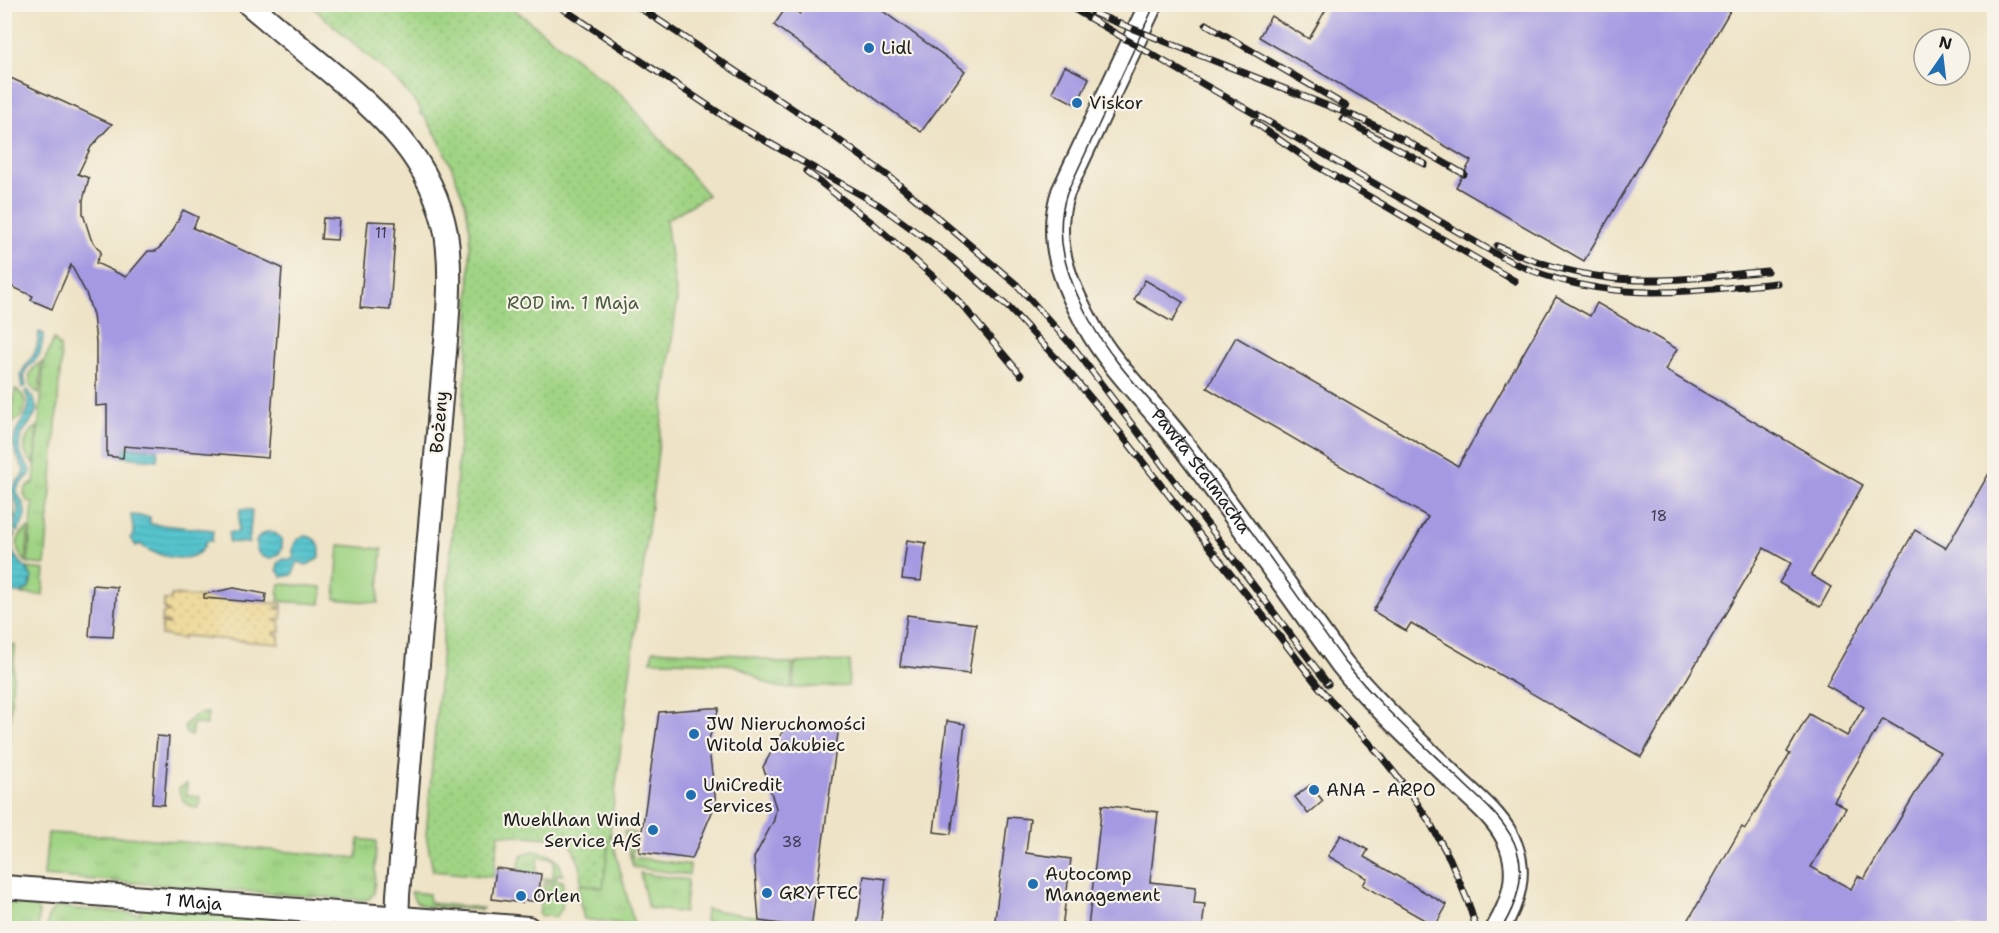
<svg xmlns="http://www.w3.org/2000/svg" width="1999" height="933" viewBox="0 0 1999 933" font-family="'Shantell Sans',sans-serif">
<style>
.grass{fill:url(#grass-tufts);stroke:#5e7850;stroke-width:1.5}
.sand{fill:url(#sand-dots);stroke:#857b5d;stroke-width:1.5}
.park{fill:#a0d484;stroke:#5e7850;stroke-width:1.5}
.garden{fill:url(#garden-dots);stroke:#5e7850;stroke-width:1.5}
.water{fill:url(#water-rules);stroke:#3a7075;stroke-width:1.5}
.building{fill:#a499e2;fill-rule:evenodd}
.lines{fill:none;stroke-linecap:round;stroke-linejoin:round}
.minor-casing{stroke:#3c3a36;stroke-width:26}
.minor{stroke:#fff;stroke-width:22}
.tram{stroke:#1c1c1c;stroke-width:1.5}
.rail-casing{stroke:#1c1c1c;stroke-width:7}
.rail{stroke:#f7f3e8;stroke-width:4.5;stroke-dasharray:14;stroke-linecap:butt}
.poi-dot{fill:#1f6fb2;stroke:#f7f3e8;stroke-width:2}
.labels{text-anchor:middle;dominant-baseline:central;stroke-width:4.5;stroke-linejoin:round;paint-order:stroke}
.number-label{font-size:15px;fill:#3e3b4e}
.poi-label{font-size:18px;fill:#1c1c1c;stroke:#f7f3e8;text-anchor:start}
.park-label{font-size:18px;fill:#4a5c40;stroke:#f7f3e8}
.street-label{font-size:18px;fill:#1c1c1c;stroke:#f7f3e8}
</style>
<defs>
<pattern id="grass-tufts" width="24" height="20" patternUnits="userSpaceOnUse" patternTransform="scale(1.5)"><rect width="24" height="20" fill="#a0d484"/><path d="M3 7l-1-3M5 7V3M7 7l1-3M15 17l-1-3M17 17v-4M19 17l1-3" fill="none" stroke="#89b571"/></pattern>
<pattern id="sand-dots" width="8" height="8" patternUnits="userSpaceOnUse" patternTransform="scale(1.5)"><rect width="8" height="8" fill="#eeda9e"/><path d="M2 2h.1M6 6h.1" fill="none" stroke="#ccba88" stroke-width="1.8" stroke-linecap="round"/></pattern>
<pattern id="garden-dots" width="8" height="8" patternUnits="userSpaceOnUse" patternTransform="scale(1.5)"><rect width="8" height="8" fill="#a0d484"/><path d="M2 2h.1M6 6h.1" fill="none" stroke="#89b571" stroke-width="1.8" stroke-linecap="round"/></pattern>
<pattern id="water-rules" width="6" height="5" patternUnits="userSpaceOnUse" patternTransform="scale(1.5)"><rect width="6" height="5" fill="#57c4ce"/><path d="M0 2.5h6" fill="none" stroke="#4ba8b0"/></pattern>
</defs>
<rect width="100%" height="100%" fill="#f7f3e8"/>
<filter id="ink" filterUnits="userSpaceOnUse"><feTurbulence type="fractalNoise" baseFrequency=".0167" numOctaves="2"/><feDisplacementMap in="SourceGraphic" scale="12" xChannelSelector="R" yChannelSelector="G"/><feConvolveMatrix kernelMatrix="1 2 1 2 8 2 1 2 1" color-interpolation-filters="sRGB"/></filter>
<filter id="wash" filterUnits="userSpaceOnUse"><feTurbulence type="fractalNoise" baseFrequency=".008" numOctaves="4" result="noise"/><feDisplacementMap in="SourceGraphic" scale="24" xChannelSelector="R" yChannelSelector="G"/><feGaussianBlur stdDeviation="1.35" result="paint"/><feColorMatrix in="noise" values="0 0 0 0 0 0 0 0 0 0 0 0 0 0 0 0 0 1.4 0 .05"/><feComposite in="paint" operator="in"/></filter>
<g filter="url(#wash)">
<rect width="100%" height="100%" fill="#eee3c6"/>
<g class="grass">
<polygon points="54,339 60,347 61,362 45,565 28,563 33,503 27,501 24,493 27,486 34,483 44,362"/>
<path d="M42,362L39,394C25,384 27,369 42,362Z"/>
<path d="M15,389C31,398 27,416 12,423Z"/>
<path d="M37,427L34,464C20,453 22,436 37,427Z"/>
<path d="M7,494C18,508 16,523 5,535Z"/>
<path d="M29,528L26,562C14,551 14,536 29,528Z"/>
<path d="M27,568L45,570L43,595L20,594C32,589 34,578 27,568Z"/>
<polygon points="5,644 15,645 5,793 4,644"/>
<path d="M653,650L741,655L783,663H793L791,688C763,689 759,674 736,666C716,660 673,662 651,661Z"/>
<path d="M208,713L206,725L193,723L191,736L186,733L184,727C190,717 197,713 208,713Z"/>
<path d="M187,784L186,795L200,797L199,808C188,807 180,800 179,788Z"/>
<polygon points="610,830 634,924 633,925 584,919 580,903 579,884 603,887"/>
<polygon points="624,831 635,833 632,857 690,865 689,875 633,867"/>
<polygon points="48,833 141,838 357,858 359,839 376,841 374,893 369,899 362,900 44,876"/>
<path d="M533,851C549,853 560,857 563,875L557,874L556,880L563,881V893L543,891L544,884L554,885V882L544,881V878L553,879L554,859L538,857L536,873L518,870L521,856Z"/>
<polygon points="640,873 688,880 684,913 648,908"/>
<polygon points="411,892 429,894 429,903 483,908 481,910 424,906 415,901"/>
<polygon points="542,895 563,897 562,909 555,917 539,915"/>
<polygon points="5,903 35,905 39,913 38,928 5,928"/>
<polygon points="141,906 374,925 380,928 47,928 49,916 55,907 140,914"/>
<polygon points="706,909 758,917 759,922 804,928 757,928 705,921"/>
</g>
<polygon class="sand" points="171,595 282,604 282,607 276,607 276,609 282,609 281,620 275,620 276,621 280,622 280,632 274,632 274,634 279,635 279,644 184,636 183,639 161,635 162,624 169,625 169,623 161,622 163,613 170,612 164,610 164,600 171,600"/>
<g class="park">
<polygon points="339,545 382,549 378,603 335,599"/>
<polygon points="280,584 322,587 321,604 278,601 279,595 277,594"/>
<polygon points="850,661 848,686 793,688 795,663"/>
</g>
<polygon class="garden" points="310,5 509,5 623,96 708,195 666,220 677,300 603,888 581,884 580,865 569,840 563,839 499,834 493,877 433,871 426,835 469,335 470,231 466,206 452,168 437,136 424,116 419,113 421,111 420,108 400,84"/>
<g class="water">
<path d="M39,332L44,334C42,341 42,349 39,355C32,368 20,365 26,386L22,388C17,368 28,367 35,352C38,346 38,338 39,332Z"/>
<path d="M28,390C50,419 21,421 19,445C19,456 26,462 31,471C29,480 17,482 17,491C17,495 19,496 21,500C28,511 25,521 17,532L14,530L18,509L12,490C14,481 24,479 24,470C20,461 14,454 14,444C13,422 38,414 25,392Z"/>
<polygon points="124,447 158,450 157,460 123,457"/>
<polygon points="240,509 252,510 249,543 229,542 229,532 238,532"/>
<path d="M131,515L150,517V524L213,530L212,541H206C200,568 155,558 140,544L136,546L130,538L134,535Z"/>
<circle cx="269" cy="545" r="13"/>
<path d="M12,533L15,535C4,560 27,560 32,578L29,588C21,595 12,595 5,587V571L10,562L7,543Z"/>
<path d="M306,536C318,538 323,548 318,559L307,565L298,562L295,565V569L292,575L282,577L277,570L278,563L284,559L291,560L294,557C291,546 295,538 306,536Z"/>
</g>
<g id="blocks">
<g class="building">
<polygon points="806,4 873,4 965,71 921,132 774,25 788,5 800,14"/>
<polygon points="1329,4 1734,4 1584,261 1456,187 1471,161 1259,37 1271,16 1309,39"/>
<polygon points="1065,66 1089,78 1077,105 1052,92"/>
<polygon points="4,75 112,124 91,147 78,174 89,178 83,200 83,214 91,239 101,252 96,263 126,277 148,251 156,251 164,243 172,232 183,210 198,217 193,228 282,268 268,458 124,446 123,458 107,456 107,405 96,406 96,342 93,315 86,293 71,265 52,309 31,300 33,296 4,283"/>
<polygon points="323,218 339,219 337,240 321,239"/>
<polygon points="368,221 396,222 390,310 360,308"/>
<polygon points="1145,280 1183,302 1172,322 1134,300"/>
<polygon points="1556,297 1590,316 1597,303 1677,349 1665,370 1863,485 1811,575 1831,587 1820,607 1779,583 1791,563 1764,548 1641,757 1411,623 1406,631 1373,611 1428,517 1207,388 1236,337 1458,466"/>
<path d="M1995,463V928H1684L1742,827L1745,829L1790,754L1787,752L1809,714L1847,736L1864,707L1826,685L1915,530L1946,548ZM1883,719L1940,752L1864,879L1858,876L1851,889L1811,867L1846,808L1834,801Z"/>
<polygon points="907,540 926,543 921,581 902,579"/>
<polygon points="93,585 117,587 113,637 89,636"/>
<polygon points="234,588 266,594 265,603 204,598 204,594"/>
<polygon points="907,615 976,624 969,674 900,666"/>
<polygon points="710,708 719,708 708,742 716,803 692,859 639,852 659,712"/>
<polygon points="947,721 965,724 951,834 934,832"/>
<polygon points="839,726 811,928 759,921 754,858 774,820 776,808 763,767 784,729"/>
<polygon points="157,736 169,737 164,805 152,804"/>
<polygon points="1310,785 1323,801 1308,814 1295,797"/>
<polygon points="1102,805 1158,812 1150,882 1196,887 1194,903 1205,904 1202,928 1088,928"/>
<polygon points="1008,817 1030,819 1026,853 1071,859 1062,928 994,928"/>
<polygon points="1341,835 1368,850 1364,857 1447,905 1435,926 1363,885 1367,878 1328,856"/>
<polygon points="496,868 541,874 538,902 522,900 522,903 492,899"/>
<polygon points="864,876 886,879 880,928 857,928"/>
</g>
</g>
</g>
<g filter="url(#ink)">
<use href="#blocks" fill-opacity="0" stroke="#3c3a36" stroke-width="1.5"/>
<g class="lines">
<g class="minor-casing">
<g id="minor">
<path d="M249,4C275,26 301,48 327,69C382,115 432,159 446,233C451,265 449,297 447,329L398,895L397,928"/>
<path id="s1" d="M1151,4L1063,192C1047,240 1065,283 1089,326C1110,365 1151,404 1179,440C1235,513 1288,590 1342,664C1377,707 1419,744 1458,783C1477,801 1502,820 1511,846C1522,875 1513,902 1498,928"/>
<path id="s2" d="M4,887L528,928"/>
</g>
</g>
<use href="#minor" class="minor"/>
<path class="tram" d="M1155,4L1067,193C1052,238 1068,279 1089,319C1112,363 1153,402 1184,441C1240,513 1291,588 1345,662C1379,705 1421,742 1460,780C1481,801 1508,821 1517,850C1526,878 1516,904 1502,928"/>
<g class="rail-casing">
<g id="rail">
<polyline points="556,4 734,123 879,205 952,258 1009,308 1068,371 1121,434 1319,687 1381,756 1408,790 1429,821 1450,859 1468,902 1476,928"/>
<polyline points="634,4 832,135 891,178 1017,285 1075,349 1328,684"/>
<path d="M1065,4L1498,255C1593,305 1675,293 1777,283"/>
<polyline points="1093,13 1361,119 1408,142"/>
<polyline points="1206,24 1346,106"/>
<polyline points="1343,119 1425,164"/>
<polyline points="1254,122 1320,168 1515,281"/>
<polyline points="1403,139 1464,174"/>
<polyline points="806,171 875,225 945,287 963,306 1021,375"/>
<path d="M1497,246C1541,265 1590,279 1638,280C1681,281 1724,275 1767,271"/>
</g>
</g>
<use href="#rail" class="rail"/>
</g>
</g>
<g class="poi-dot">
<circle cx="869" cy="48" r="6"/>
<circle cx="1077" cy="103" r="6"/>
<circle cx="694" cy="734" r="6"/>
<circle cx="1314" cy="790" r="6"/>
<circle cx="691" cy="795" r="6"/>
<circle cx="653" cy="830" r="6"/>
<circle cx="1033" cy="884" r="6"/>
<circle cx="767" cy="893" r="6"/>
<circle cx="521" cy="896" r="6"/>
</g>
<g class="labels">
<g class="number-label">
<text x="381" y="233">11</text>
<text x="1659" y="516">18</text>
<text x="792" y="842">38</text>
</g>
<g class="poi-label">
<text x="881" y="48">Lidl</text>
<text x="1089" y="103">Viskor</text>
<text x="706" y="724">JW Nieruchomości<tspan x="706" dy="21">Witold Jakubiec</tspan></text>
<text x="703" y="785">UniCredit<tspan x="703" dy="21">Services</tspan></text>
<text x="1326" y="790">ANA - ARPO</text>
<text x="641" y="820" text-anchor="end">Muehlhan Wind<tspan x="641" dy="21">Service A/S</tspan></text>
<text x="1045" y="874">Autocomp<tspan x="1045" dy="21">Management</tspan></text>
<text x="779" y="893">GRYFTEC</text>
<text x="533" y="896">Orlen</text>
</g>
<g class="park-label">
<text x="573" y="303">ROD im. 1 Maja</text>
</g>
<g class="street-label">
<text transform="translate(439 422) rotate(-85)">Bożeny</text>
<text stroke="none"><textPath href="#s1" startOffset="532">Pawła Stalmacha</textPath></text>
<text stroke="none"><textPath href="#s2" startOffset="190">1 Maja</textPath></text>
</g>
</g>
<rect width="1999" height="933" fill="none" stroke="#f7f3e8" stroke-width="24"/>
<g transform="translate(1942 57) rotate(14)"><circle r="28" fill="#f7f3e8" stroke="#9f9d96" stroke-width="1.5"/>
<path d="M0-4.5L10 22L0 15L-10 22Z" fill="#1f6fb2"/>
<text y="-9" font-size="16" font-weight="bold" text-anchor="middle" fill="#1c1c1c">N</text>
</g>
</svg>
